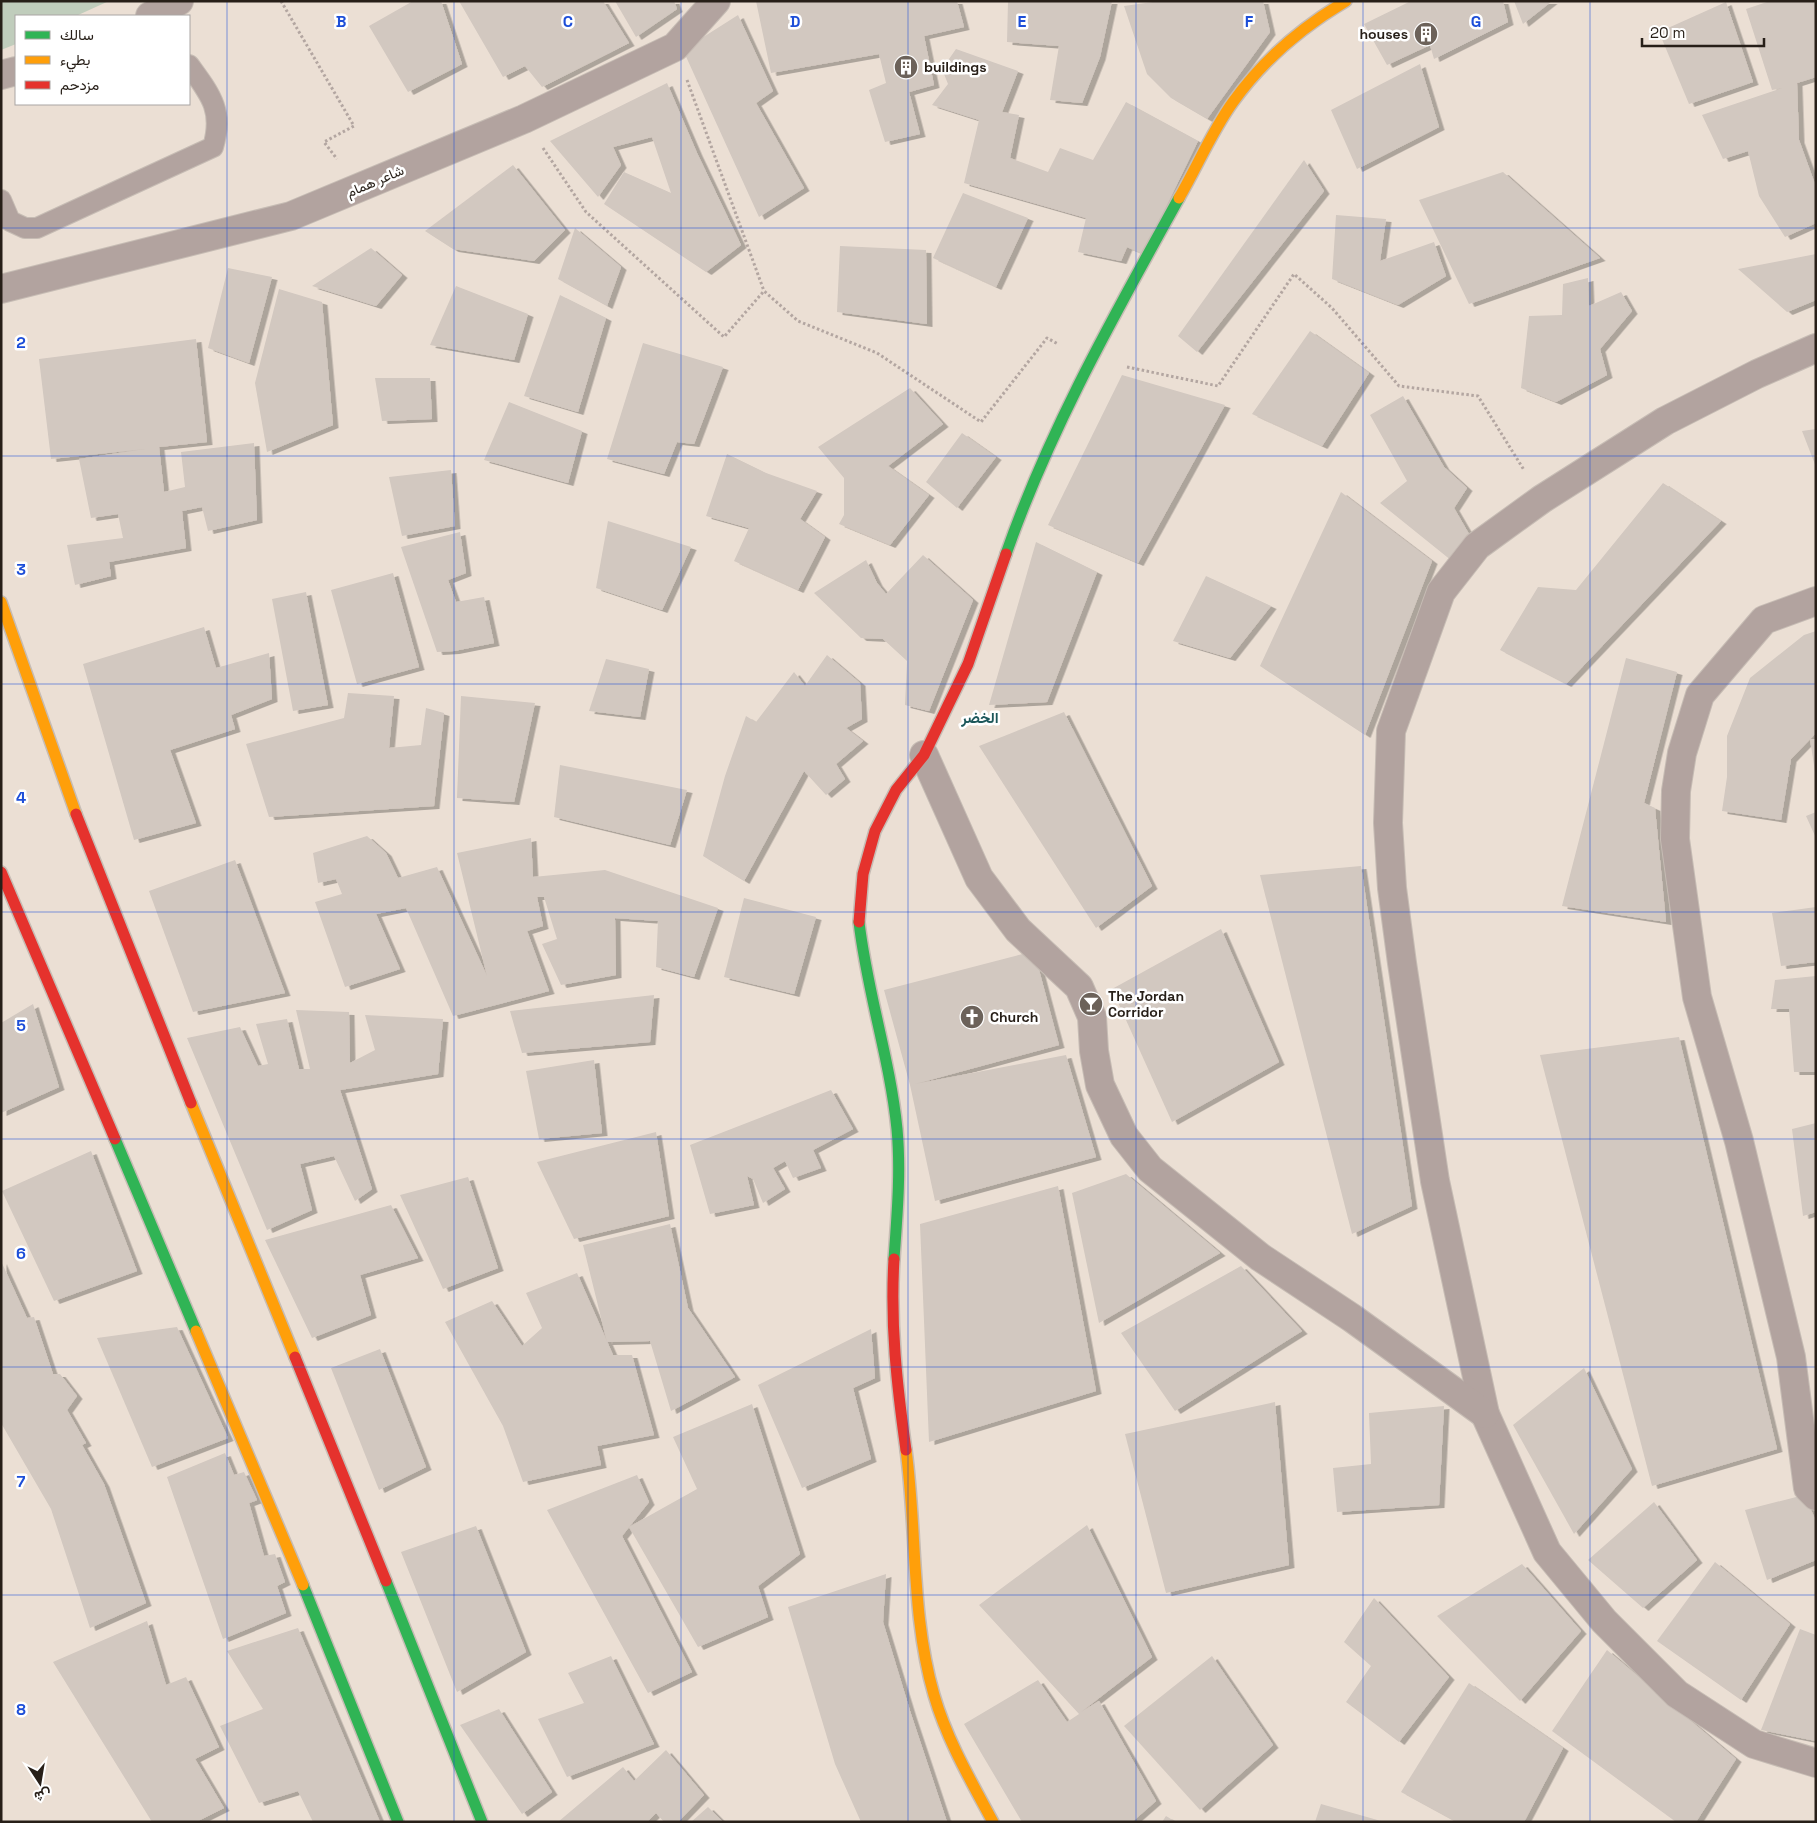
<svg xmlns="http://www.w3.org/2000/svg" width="1817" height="1823" viewBox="0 0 1817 1823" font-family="'Space Grotesk',Vazirmatn,sans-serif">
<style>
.green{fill:#c0cdbc}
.building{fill:#d2c8c0;filter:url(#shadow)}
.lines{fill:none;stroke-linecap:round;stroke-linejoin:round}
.lane-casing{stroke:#c6bcb4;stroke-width:22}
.street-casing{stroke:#c6bcb4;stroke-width:30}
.fast-casing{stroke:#c6bcb4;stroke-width:14}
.slow-casing{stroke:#c6bcb4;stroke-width:14}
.jam-casing{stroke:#c6bcb4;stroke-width:14}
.path{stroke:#b3a6a1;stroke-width:3;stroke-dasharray:2.5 2.5;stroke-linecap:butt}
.lane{stroke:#b2a39f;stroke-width:20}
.street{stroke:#b2a39f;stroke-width:28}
.fast{stroke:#30b455;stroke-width:11}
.slow{stroke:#ff9f0a;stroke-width:11}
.jam{stroke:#e5322d;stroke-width:11}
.grid{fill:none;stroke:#1d4ed8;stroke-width:1;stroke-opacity:0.55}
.labels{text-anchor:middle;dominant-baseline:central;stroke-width:5;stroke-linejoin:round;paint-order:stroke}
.poi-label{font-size:14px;font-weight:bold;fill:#271f18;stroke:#fff;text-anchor:start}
.street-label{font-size:14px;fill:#271f18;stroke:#fff}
.neighbourhood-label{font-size:15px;font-weight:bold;fill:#1c575a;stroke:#fff}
.grid-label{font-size:16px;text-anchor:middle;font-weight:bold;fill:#1d4ed8;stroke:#fff;stroke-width:5;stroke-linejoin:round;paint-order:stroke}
</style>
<defs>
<filter id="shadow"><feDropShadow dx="5.5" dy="3" stdDeviation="0" flood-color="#0004"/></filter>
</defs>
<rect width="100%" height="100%" fill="#ebdfd4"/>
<polygon class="green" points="1,1 109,1 76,16 16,16 16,44 1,50"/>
<g class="building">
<polygon points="413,1 441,1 462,64 408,92 369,26"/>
<polygon points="459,1 603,1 629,43 542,87 525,66 503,77"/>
<polygon points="615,1 674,1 677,9 636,37"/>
<polygon points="756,1 957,1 964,27 924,36 934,85 909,92 920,134 885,142 869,90 886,83 879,54 771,73"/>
<polygon points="1008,1 1112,1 1100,57 1082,103 1050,100 1059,46 1007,42"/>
<polygon points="1160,1 1263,1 1270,32 1207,119 1171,98 1147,74 1124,6"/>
<polygon points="1411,1 1503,1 1508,22 1434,59 1430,45 1387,65 1364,24"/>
<polygon points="1514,1 1552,1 1523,24"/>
<polygon points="1770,1 1816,1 1816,77 1797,83 1799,140 1816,187 1816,223 1785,237 1759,196 1748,151 1723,159 1702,115 1782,88 1772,90 1746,9"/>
<polygon points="1726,2 1753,82 1689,104 1659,32"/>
<polygon points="738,15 773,91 756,103 804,188 759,217 683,50"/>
<polygon points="956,49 1018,71 1002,112 1019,115 1010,158 1048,172 1060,148 1093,160 1126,102 1198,141 1143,254 1127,247 1121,261 1078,252 1086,218 964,183 979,120 932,105 948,84 942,69"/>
<polygon points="1420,64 1439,127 1357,169 1331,110"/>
<polygon points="667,83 697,153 741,245 706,272 604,204 624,172 671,193 652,137 613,147 621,165 598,197 550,141"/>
<polygon points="1304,160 1324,191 1197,352 1178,336"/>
<polygon points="513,165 565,230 534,261 453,249 425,231"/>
<polygon points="1503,172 1600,258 1469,304 1419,200"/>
<polygon points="963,193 1028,218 996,287 933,258"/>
<polygon points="1336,215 1386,219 1380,261 1434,242 1446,276 1398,305 1332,279"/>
<polygon points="575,228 621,267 607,306 558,279"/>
<polygon points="840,246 926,250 927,324 837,312"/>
<polygon points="371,248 402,275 376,306 312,286"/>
<polygon points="1816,254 1816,300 1787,312 1738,269"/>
<polygon points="228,268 272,277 249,363 208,348"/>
<polygon points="1588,278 1589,306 1621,292 1632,311 1600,349 1607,375 1556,402 1521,388 1529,316 1562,315 1563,284"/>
<polygon points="456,286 528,314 514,360 430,345"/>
<polygon points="279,289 322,302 333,425 267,452 255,383"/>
<polygon points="560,295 606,318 578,412 524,396"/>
<polygon points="1310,331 1369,373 1322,446 1252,414"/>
<polygon points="196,339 207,442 159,447 164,492 185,487 181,452 254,443 257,520 208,531 202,507 182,511 186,548 109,562 111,576 75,585 67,545 123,538 118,514 91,518 79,459 145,449 51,459 39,359"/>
<polygon points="643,343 723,367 694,444 677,442 664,474 607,459"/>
<polygon points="1122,375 1225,405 1138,563 1048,525"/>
<polygon points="375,378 430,378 432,419 382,421"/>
<polygon points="910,388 943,424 888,466 929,495 890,545 839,524 844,515 844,478 818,447"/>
<polygon points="1403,396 1444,467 1467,488 1454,508 1469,534 1452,561 1380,503 1407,481 1370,415"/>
<polygon points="509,402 582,431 568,483 484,460"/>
<polygon points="1816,429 1816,467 1802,431"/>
<polygon points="962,433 996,457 957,508 926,482"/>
<polygon points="727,454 766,473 817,491 800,519 825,537 798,590 734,561 749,528 706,516"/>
<polygon points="451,470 455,526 402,536 389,477"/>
<polygon points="1663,483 1721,521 1566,684 1500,650 1538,587 1576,590"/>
<polygon points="1341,492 1432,561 1365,735 1260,666"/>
<polygon points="608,521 691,547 662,610 596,588"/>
<polygon points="460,532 466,573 448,580 456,602 484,597 494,643 454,651 437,652 401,547"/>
<polygon points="1036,542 1097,572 1047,702 989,705"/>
<polygon points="923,555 973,600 929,711 905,705 907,661 883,639 861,638 814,593 866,560 877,583 886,594"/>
<polygon points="393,573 419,667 357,684 331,590"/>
<polygon points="1206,576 1271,606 1230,658 1173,641"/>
<polygon points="306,592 328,705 293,711 272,599"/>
<polygon points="204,627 216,668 269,653 272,699 231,715 235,729 170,750 196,823 134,840 83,664"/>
<polygon points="1816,631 1816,733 1791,759 1781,820 1722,811 1727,777 1727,736 1750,678 1804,635"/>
<polygon points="827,655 860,683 862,719 846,728 863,741 836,764 845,779 826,795 804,771 744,881 703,856 725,776 746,716 756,722 794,672 805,686"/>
<polygon points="1626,658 1677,672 1644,803 1655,808 1666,922 1562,906"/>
<polygon points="606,659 649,669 640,717 589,711"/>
<polygon points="348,693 394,696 389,748 421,745 426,708 444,713 434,806 269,817 246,744 344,718"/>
<polygon points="461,696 535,703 514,802 457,798"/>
<polygon points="1064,712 1152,886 1096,928 979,746"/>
<polygon points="1810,739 1816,739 1816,772 1815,772"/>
<polygon points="560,765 687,790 670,845 554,817"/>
<polygon points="1816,812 1816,838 1806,816"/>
<polygon points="367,836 386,853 398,878 437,867 487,976 457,853 531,838 533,877 605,870 718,908 694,977 656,967 658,921 615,918 616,975 561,985 542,944 557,939 544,897 537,897 543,926 527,931 549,991 453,1016 406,908 376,914 400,969 345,987 315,902 342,894 336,879 318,883 313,853"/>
<polygon points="235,860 285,993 193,1012 149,891"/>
<polygon points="1361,866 1412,1206 1352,1234 1260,875"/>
<polygon points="744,898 816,917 794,994 724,977"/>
<polygon points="1816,907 1816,962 1781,966 1772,913"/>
<polygon points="1221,929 1279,1062 1172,1122 1112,989"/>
<polygon points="1034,951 1059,1045 915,1084 1066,1055 1096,1157 935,1201 910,1085 884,990"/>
<polygon points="1816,976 1816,1072 1794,1072 1789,1009 1771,1009 1775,980"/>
<polygon points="654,995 650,1042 522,1053 510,1011"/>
<polygon points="33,1004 59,1087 1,1113 1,1023"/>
<polygon points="296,1010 349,1012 350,1063 375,1050 365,1015 443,1019 438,1074 340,1090 372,1189 355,1201 334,1156 300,1164 312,1210 267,1230 187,1038 240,1027 258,1066 268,1064 256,1024 287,1019 299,1069 310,1069"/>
<polygon points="1679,1037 1777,1449 1652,1486 1540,1055"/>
<polygon points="594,1060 602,1133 539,1139 526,1071"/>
<polygon points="831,1090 853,1129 813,1150 821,1168 793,1178 785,1161 773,1168 785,1189 763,1203 753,1179 747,1176 754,1205 710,1214 690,1145"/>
<polygon points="1816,1123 1816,1212 1803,1216 1792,1129"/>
<polygon points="656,1132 669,1216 574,1239 537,1162"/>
<polygon points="91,1151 137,1271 54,1301 2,1191"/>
<polygon points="1126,1174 1220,1253 1099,1323 1072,1193"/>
<polygon points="468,1177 498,1268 443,1289 400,1195"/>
<polygon points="1058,1186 1096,1391 929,1442 920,1224"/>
<polygon points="391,1205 418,1258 360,1275 371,1315 312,1338 265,1240"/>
<polygon points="670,1224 688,1308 735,1377 671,1411 650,1341 607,1342 583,1245"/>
<polygon points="1,1261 27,1318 34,1317 53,1374 60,1374 77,1396 67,1410 86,1443 82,1445 104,1484 146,1603 90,1628 51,1509 1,1423"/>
<polygon points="1241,1266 1302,1331 1175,1411 1121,1333"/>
<polygon points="577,1273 613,1355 632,1355 654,1435 597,1446 601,1465 523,1482 503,1426 445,1322 492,1301 522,1346 542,1328 526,1293"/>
<polygon points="177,1327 228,1438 152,1467 97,1338"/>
<polygon points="871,1329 875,1378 853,1388 871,1459 802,1488 758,1385"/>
<polygon points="380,1349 426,1467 379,1490 331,1368"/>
<polygon points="1584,1368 1632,1469 1574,1534 1513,1425"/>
<polygon points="1275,1402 1289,1565 1166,1593 1125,1434"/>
<polygon points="752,1404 800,1554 758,1586 768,1617 698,1647 629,1527 697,1489 673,1437"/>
<polygon points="1444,1406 1439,1505 1337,1512 1333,1468 1371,1464 1369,1413"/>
<polygon points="225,1453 234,1475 244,1472 257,1500 249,1503 264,1556 275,1554 285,1582 277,1586 286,1613 223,1639 167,1477"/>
<polygon points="637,1475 649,1502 622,1536 692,1672 648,1693 547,1510"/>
<polygon points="1804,1495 1816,1521 1816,1560 1767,1580 1745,1510"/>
<polygon points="1654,1502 1697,1560 1643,1608 1588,1560"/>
<polygon points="1087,1525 1152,1657 1081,1712 1099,1701 1156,1801 1132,1822 1022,1822 964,1724 1038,1680 1067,1722 1079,1714 979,1605"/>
<polygon points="476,1526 526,1652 457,1692 401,1552"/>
<polygon points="1715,1562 1790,1624 1741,1700 1657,1641"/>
<polygon points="1522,1564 1581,1631 1520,1701 1437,1616"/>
<polygon points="886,1574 883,1622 911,1714 947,1822 861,1822 835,1764 788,1607"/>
<polygon points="1374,1598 1449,1677 1399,1742 1346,1702 1371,1666 1344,1642"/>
<polygon points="147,1621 166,1685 186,1677 219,1747 195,1759 224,1808 196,1822 152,1822 53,1662"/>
<polygon points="298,1628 380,1822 313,1822 298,1791 259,1803 220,1726 263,1709 227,1651"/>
<polygon points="1800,1629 1816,1635 1816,1741 1761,1730"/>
<polygon points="1607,1650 1736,1759 1696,1822 1676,1822 1552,1731"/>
<polygon points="611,1656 654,1744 567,1777 538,1719 584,1703 568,1673"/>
<polygon points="1212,1656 1273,1745 1200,1810 1124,1726"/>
<polygon points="1469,1683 1563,1748 1524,1822 1456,1822 1401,1792"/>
<polygon points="499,1709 552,1792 522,1814 460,1725"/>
<polygon points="666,1750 704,1795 678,1822 664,1822 656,1813 647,1822 558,1822 623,1767 634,1781"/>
<polygon points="1321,1804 1381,1821 1381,1822 1315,1822"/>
<polygon points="708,1807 723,1822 691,1822"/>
<polygon points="1166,1816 1176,1822 1162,1822"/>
</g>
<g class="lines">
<g class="lane-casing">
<path id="lane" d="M1,200L10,221L25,228H37L213,147C224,110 210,94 189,65"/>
</g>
<g class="street-casing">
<g id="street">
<polyline points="150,16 179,1"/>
<polyline points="1,75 16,71"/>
<polyline points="1,289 291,216 524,119 675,47 716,1"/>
<polyline points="1816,348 1757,374 1665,421 1542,499 1477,546 1441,592 1391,731 1388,823 1392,888 1402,963 1435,1181 1485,1414 1547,1552 1604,1621 1677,1694 1754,1744 1816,1763"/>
<polyline points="1816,601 1764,620 1700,695 1682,753 1676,791 1675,839 1697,997 1739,1141 1791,1357 1808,1488 1816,1496"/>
<polyline points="924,755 979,878 1018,930 1079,987 1092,1017 1094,1051 1100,1085 1124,1136 1150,1169 1260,1257 1352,1318 1485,1414"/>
</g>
</g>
<g class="fast-casing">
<g id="fast">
<path d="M1006,554C1050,428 1115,314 1179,198"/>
<path d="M859,922C867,992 890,1059 897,1129C901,1172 897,1216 894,1259"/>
<polyline points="115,1139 196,1331"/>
<polyline points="386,1581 482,1822"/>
<polyline points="303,1585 398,1822"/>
</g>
</g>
<g class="slow-casing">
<g id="slow">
<path d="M1179,198C1197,167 1212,131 1233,102C1263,60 1302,27 1346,1"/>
<polyline points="1,602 76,814"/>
<polyline points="191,1103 295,1357"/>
<polyline points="196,1331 303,1585"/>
<path d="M906,1450C917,1531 911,1616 934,1695C947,1740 971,1781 993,1822"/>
</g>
</g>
<g class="jam-casing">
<g id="jam">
<polyline points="76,814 191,1103"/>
<polyline points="1,872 115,1139"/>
<polyline points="859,922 863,874 875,831 896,790 924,755 968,664 1006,554"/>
<path d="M894,1259C890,1324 897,1386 906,1450"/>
<polyline points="295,1357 386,1581"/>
</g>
</g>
<g class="path">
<polyline points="281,1 354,126 324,142 337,159"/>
<polyline points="687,80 764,291"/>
<polyline points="543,148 586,212 724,337 764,291 798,321 877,353 981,422 1047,338 1058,344"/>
<polyline points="1127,367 1218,386 1294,274 1332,308 1399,386 1478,396 1524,470"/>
</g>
<use href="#lane" class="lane"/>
<use href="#street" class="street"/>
<use href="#fast" class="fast"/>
<use href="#slow" class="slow"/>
<use href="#jam" class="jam"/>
</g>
<path class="grid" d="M227,1V1822M454,1V1822M681,1V1822M908,1V1822M1136,1V1822M1363,1V1822M1590,1V1822M1,228H1816M1,456H1816M1,684H1816M1,912H1816M1,1139H1816M1,1367H1816M1,1595H1816"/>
<defs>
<g id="building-disc" transform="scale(1.25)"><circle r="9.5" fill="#6c625a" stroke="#fff"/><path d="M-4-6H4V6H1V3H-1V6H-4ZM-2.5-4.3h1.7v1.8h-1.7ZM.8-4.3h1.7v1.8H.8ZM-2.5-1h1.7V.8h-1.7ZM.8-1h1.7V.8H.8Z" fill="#fff"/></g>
<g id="bar-disc" transform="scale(1.25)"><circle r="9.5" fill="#6c625a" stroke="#fff"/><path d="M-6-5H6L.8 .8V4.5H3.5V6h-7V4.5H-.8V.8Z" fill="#fff"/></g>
<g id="church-disc" transform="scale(1.25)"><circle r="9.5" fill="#6c625a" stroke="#fff"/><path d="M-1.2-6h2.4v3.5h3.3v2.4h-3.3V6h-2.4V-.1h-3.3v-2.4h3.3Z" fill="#fff"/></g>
</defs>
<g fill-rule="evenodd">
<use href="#building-disc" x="1426" y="34"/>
<use href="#building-disc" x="906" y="67"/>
<use href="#bar-disc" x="1091" y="1004"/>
<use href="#church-disc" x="972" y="1017"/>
</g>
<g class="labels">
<g class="poi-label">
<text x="1408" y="34" text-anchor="end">houses</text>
<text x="924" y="67">buildings</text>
<text x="1108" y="996">The Jordan<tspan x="1108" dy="16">Corridor</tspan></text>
<text x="990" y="1017">Church</text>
</g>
<g class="street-label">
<text transform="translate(375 181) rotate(-23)">شاعر همام</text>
</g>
<g class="neighbourhood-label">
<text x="980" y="717">الخضر</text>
</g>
</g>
<g class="grid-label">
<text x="341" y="27">B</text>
<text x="568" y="27">C</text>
<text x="795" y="27">D</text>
<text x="1022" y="27">E</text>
<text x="1249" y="27">F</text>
<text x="1476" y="27">G</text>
<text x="21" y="348">2</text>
<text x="21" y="575">3</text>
<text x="21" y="803">4</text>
<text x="21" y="1031">5</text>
<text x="21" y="1259">6</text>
<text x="21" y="1487">7</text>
<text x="21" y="1715">8</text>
</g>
<rect width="1817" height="1823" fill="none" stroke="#271f18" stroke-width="5"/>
<rect x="15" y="15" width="175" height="90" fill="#ffffff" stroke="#a9a5a3"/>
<rect x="25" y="31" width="25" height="8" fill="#30b455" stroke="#a9a5a3"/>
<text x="60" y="40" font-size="15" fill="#271f18">سالك</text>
<rect x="25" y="56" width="25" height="8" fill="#ff9f0a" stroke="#a9a5a3"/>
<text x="60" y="65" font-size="15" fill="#271f18">بطيء</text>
<rect x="25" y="81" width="25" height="8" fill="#e5322d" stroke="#a9a5a3"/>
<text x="60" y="90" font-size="15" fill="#271f18">مزدحم</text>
<g transform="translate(40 1783) rotate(168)" stroke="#ffffff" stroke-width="4" paint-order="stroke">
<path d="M0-4L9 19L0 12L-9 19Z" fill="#271f18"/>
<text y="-8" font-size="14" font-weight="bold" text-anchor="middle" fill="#271f18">ش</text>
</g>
<path d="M1642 38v8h122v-8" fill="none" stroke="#271f18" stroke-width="2.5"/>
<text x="1650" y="38" font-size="15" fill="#271f18" stroke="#ffffff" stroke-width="4" paint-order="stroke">20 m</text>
</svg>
